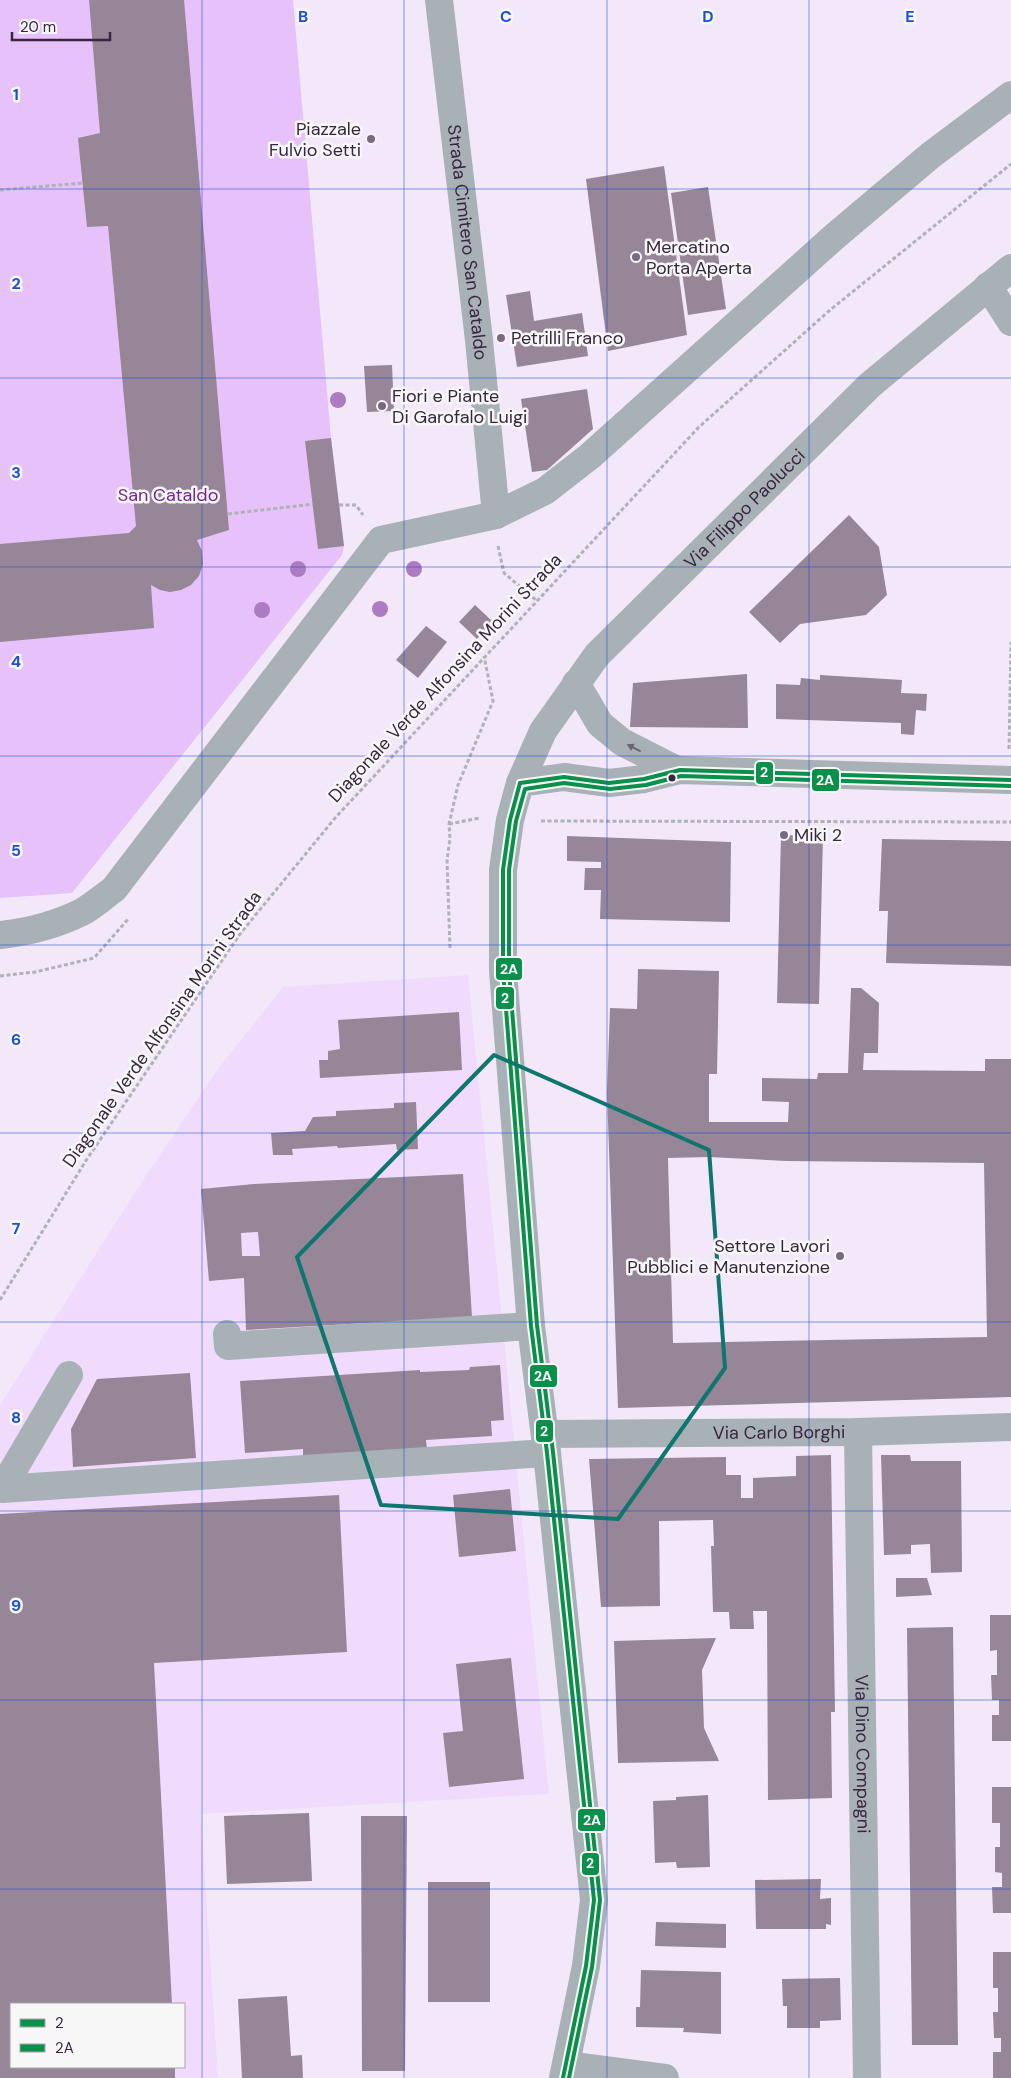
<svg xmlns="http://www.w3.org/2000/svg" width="1011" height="2078" viewBox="0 0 1011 2078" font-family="'DM Sans',sans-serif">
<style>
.built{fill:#f1dbfc;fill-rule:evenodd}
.green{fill:#e7c1fa}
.building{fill:#968697;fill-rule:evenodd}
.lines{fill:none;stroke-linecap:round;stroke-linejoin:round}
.path{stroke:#b0b2b8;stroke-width:3;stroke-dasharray:4 2.5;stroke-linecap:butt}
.minor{stroke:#a8b1b6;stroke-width:28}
.bus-1-casing{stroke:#f7f7f7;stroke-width:8}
.bus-2-casing{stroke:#f7f7f7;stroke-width:8}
.bus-1{stroke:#0a904b;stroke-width:4}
.bus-2{stroke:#0a904b;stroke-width:4}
.tree{fill:#ad7bc1}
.oneway{fill:#6a6475}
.marked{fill:none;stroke:#0f766e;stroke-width:4;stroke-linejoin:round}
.grid{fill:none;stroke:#1d4ed8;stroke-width:1;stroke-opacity:0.55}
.poi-dot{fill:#796981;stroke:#f7f7f7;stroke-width:2}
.bus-dot{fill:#382540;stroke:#f7f7f7;stroke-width:2}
.labels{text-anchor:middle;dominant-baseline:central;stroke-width:5;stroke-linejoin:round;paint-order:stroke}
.poi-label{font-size:18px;fill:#382540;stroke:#f7f7f7;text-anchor:start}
.street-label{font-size:18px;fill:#382540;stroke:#f7f7f7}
.park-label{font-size:18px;fill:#742193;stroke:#f7f7f7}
.grid-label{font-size:16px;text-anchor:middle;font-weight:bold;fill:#1d4ed8;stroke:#f7f7f7;stroke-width:5;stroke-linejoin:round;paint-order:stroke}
.line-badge{stroke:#f7f7f7;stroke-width:2}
.badge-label{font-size:14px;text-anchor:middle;font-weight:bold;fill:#fff}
</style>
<rect width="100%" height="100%" fill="#f3e8f9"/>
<path class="built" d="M468,975L549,1794L201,1814L218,2078H0V1405L139,1186L217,1070L283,987ZM11,2004H184V2067H11Z"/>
<polygon class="green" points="0,0 293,0 331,438 344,546 342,555 72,893 0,898"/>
<g class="building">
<polygon points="89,0 184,0 229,530 197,540 202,551 203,564 199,576 191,585 181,590 170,592 160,590 151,585 154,628 0,642 0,544 129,533 136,526 108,226 87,227 78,138 100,133"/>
<polygon points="664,166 687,335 608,351 586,179"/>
<polygon points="708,187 726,309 688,315 671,193"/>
<polygon points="530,291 534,321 582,313 588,356 517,367 506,295"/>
<polygon points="392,365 394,411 367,412 364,366"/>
<polygon points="587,389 593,429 547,470 532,472 521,399"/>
<polygon points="331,438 344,546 318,549 305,441"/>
<polygon points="849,515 879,547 887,595 866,615 800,624 780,643 749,612"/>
<polygon points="475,605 492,621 477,639 459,622"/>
<polygon points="426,626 447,642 418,678 396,660"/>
<polygon points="747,674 748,728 630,727 633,683"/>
<polygon points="820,675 902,680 901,693 927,694 926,711 916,710 914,735 901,734 901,723 776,719 776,684 800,685 801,678 820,680"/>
<polygon points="781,835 823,836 819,1004 777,1003"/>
<polygon points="567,836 731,842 730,922 600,919 601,890 584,890 585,868 601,868 601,862 567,861"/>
<polygon points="882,839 1011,841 1011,966 886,963 888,911 879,911"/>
<path d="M638,969L719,971L717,1074H709V1122H788L789,1102L762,1101V1078L817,1079L818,1073H848L851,988H861L879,1003L878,1053H864L863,1070L985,1071V1059H1011V1397L618,1408L607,1093L610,1008L637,1009ZM709,1157L787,1161L984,1163L987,1337L673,1343L668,1158Z"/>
<polygon points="459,1012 462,1070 320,1078 319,1060 328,1060 328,1051 340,1049 338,1020"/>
<polygon points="416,1102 418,1149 397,1150 396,1144 338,1148 337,1146 292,1149 293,1155 273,1155 271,1133 305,1131 313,1117 336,1116 336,1111 394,1108 394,1103"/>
<path d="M463,1174L472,1317L246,1330L244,1278L209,1281L201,1189L254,1184ZM258,1232L260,1256H242L241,1233Z"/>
<polygon points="500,1365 504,1420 491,1421 492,1436 426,1440 427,1449 303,1458 303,1449 245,1453 240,1381 420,1370 420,1372 469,1370 470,1367"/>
<polygon points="190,1373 196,1458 73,1467 71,1429 97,1379"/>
<polygon points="831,1455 835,1712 831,1712 832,1798 768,1800 767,1611 753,1611 754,1629 730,1629 729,1612 713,1612 711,1546 714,1546 713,1520 659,1521 660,1606 601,1607 589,1459 726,1457 726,1475 741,1475 741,1498 753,1498 753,1478 796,1476 796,1456"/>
<polygon points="881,1455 910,1455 911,1461 961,1461 962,1572 931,1573 930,1544 911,1545 911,1554 884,1555"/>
<polygon points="510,1489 516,1551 459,1557 453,1495"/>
<polygon points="339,1495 347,1652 154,1663 172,2004 11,2004 11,2067 175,2067 175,2078 0,2078 0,1514"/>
<polygon points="896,1578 927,1578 932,1595 896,1597"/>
<polygon points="990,1615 1011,1615 1011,1741 992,1741 992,1715 999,1715 999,1700 992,1700 991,1675 997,1675 997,1650 990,1651"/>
<polygon points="953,1627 958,2045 912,2045 907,1628"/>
<polygon points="716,1638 702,1670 704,1728 719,1761 618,1763 614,1641"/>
<polygon points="511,1658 524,1779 449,1787 443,1733 463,1731 456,1664"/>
<polygon points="992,1787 1011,1787 1011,1913 993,1913 992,1887 1002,1887 1002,1873 995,1872 995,1847 1000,1847 1000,1823 992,1823"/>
<polygon points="708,1795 710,1867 677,1868 676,1862 655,1863 653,1801 676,1800 676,1797"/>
<polygon points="309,1813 312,1881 227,1884 224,1816"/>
<polygon points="361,1816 407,1816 405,2071 362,2071"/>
<polygon points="821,1879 820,1899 831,1898 831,1925 826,1924 826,1929 756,1929 755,1880"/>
<rect x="428" y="1882" width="62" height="120"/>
<polygon points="656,1922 726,1924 726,1948 655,1946"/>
<polygon points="993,1952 1011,1952 1011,2078 993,2078 993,2052 1001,2052 1001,2038 994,2038 993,2012 998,2012 998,1988 993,1988"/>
<polygon points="641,1970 721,1972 721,2034 683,2032 684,2028 636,2027 636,2007 640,2007"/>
<polygon points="840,1978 841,2020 820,2021 820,2028 787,2028 787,2006 783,2006 782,1979"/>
<polygon points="287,1996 291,2056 302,2055 303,2078 242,2078 238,1999"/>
</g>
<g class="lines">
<g class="path">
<polyline points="0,190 83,183"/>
<polyline points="339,505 356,505 363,515"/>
<polyline points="228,514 313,504"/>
<polyline points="498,546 504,573 536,600"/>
<polyline points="1009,749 1011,642"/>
<polyline points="541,821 1011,822"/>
<polyline points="449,824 480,818"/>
<polyline points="450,948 447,860 450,839 449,824 458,785 493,701 484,656"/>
<polyline points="0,976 35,972 94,958 129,918"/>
<polyline points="0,1300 87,1159 240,934 335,818 699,427 830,310 1011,164"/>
</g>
<g class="minor">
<path id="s1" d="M439,0L479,340L496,515"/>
<polyline points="988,286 1011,322"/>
<polyline points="576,683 600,724 622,742 677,770"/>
<polyline points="520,783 564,777 609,783 644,779 680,770 1011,780"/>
<path d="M0,935C28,932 56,925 82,912C93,906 103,897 114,889L381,540L496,515L545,491L590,456L834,237L931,155L1011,95"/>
<polyline points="227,1334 228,1346 531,1326"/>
<polyline points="69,1375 2,1489 547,1453"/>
<path id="s2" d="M858,1432L867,2078"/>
<path id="s3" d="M545,1434L858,1432L1011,1427"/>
<polyline points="566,2065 665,2078"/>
<path id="s4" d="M563,2078L586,1966L594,1900L547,1453L531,1326L503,971V870L510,820L520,783L543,731L597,655L870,385L1011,268"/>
</g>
<g class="bus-1-casing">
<g id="bus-1">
<polyline points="520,783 510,820 503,870 503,971 531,1326 547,1453 594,1900 586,1966 563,2078"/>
<polyline points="520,783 564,777 609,783 644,779 680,770 1011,780"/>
</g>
</g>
<g class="bus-2-casing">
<polyline id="bus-2" points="569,2078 592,1967 600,1900 553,1452 537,1325 509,971 509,870 516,821 525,789 564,783 610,789 646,785 681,776 1011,786"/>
</g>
<use href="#bus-1" class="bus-1"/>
<use href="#bus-2" class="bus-2"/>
</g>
<g class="tree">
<circle cx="338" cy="400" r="8"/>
<circle cx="298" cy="569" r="8"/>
<circle cx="414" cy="569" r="8"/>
<circle cx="380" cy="609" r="8"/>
<circle cx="262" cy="610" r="8"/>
</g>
<defs><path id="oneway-solid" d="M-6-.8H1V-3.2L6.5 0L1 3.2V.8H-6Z" transform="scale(1.25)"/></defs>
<use class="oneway" href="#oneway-solid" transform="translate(634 748) rotate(-153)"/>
<path class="marked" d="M494,1055L709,1150L725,1368L618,1519L381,1505L297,1257Z"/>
<path class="grid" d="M202,0V2078M404,0V2078M607,0V2078M809,0V2078M0,189H1011M0,378H1011M0,567H1011M0,756H1011M0,945H1011M0,1133H1011M0,1322H1011M0,1511H1011M0,1700H1011M0,1889H1011"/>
<g class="poi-dot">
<circle cx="371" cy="139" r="5"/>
<circle cx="636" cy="257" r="5"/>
<circle cx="501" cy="338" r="5"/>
<circle cx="382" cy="406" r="5"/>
<circle cx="784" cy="835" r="5"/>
<circle cx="840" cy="1256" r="5"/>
</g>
<circle class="bus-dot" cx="672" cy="778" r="4.5"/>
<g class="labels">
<g class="poi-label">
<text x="361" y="129" text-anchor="end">Piazzale<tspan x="361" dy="21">Fulvio Setti</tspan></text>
<text x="646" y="247">Mercatino<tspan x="646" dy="21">Porta Aperta</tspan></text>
<text x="511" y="338">Petrilli Franco</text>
<text x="392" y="396">Fiori e Piante<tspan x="392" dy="21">Di Garofalo Luigi</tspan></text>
<text x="794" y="835">Miki 2</text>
<text x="830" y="1246" text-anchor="end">Settore Lavori<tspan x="830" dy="21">Pubblici e Manutenzione</tspan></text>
</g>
<g class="street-label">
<text stroke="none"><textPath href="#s1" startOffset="244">Strada Cimitero San Cataldo</textPath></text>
<text stroke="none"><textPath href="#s4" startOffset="1662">Via Filippo Paolucci</textPath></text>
<text transform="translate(445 678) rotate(-47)">Diagonale Verde Alfonsina Morini Strada</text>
<text transform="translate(162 1029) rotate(-55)">Diagonale Verde Alfonsina Morini Strada</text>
<text stroke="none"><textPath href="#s3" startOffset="234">Via Carlo Borghi</textPath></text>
<text stroke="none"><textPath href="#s2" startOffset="322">Via Dino Compagni</textPath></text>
</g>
<g class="park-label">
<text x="168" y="495">San Cataldo</text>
</g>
</g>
<g class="grid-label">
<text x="303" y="22">B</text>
<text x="506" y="22">C</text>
<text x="708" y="22">D</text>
<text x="910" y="22">E</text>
<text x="16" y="100">1</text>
<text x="16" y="289">2</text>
<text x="16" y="478">3</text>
<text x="16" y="667">4</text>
<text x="16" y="856">5</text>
<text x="16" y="1045">6</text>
<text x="16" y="1234">7</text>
<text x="16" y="1423">8</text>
<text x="16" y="1611">9</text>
</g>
<g class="line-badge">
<rect x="755" y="761" width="19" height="24" rx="5" fill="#0a904b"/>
<rect x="811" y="768" width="29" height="24" rx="5" fill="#0a904b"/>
<rect x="495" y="957" width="28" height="24" rx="5" fill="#0a904b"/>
<rect x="495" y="986" width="20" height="24" rx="5" fill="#0a904b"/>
<rect x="529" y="1364" width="29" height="24" rx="5" fill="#0a904b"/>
<rect x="535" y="1419" width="19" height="24" rx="5" fill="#0a904b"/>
<rect x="577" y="1808" width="29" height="24" rx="5" fill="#0a904b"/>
<rect x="581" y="1852" width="19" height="24" rx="5" fill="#0a904b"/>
</g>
<g class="badge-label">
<text x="764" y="777">2</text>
<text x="825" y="785">2A</text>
<text x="509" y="974">2A</text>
<text x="505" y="1003">2</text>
<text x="543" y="1381">2A</text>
<text x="544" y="1436">2</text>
<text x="592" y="1825">2A</text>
<text x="590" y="1868">2</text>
</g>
<rect x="10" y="2003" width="175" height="65" fill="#f7f7f7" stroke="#aba3ae"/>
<rect x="20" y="2019" width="25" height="8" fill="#0a904b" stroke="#aba3ae"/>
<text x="55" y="2028" font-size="15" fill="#382540">2</text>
<rect x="20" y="2044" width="25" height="8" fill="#0a904b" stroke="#aba3ae"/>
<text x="55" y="2053" font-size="15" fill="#382540">2A</text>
<path d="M12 32v8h98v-8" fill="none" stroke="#382540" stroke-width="2.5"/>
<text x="20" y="32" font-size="15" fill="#382540" stroke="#f7f7f7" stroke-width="4" paint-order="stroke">20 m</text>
</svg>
